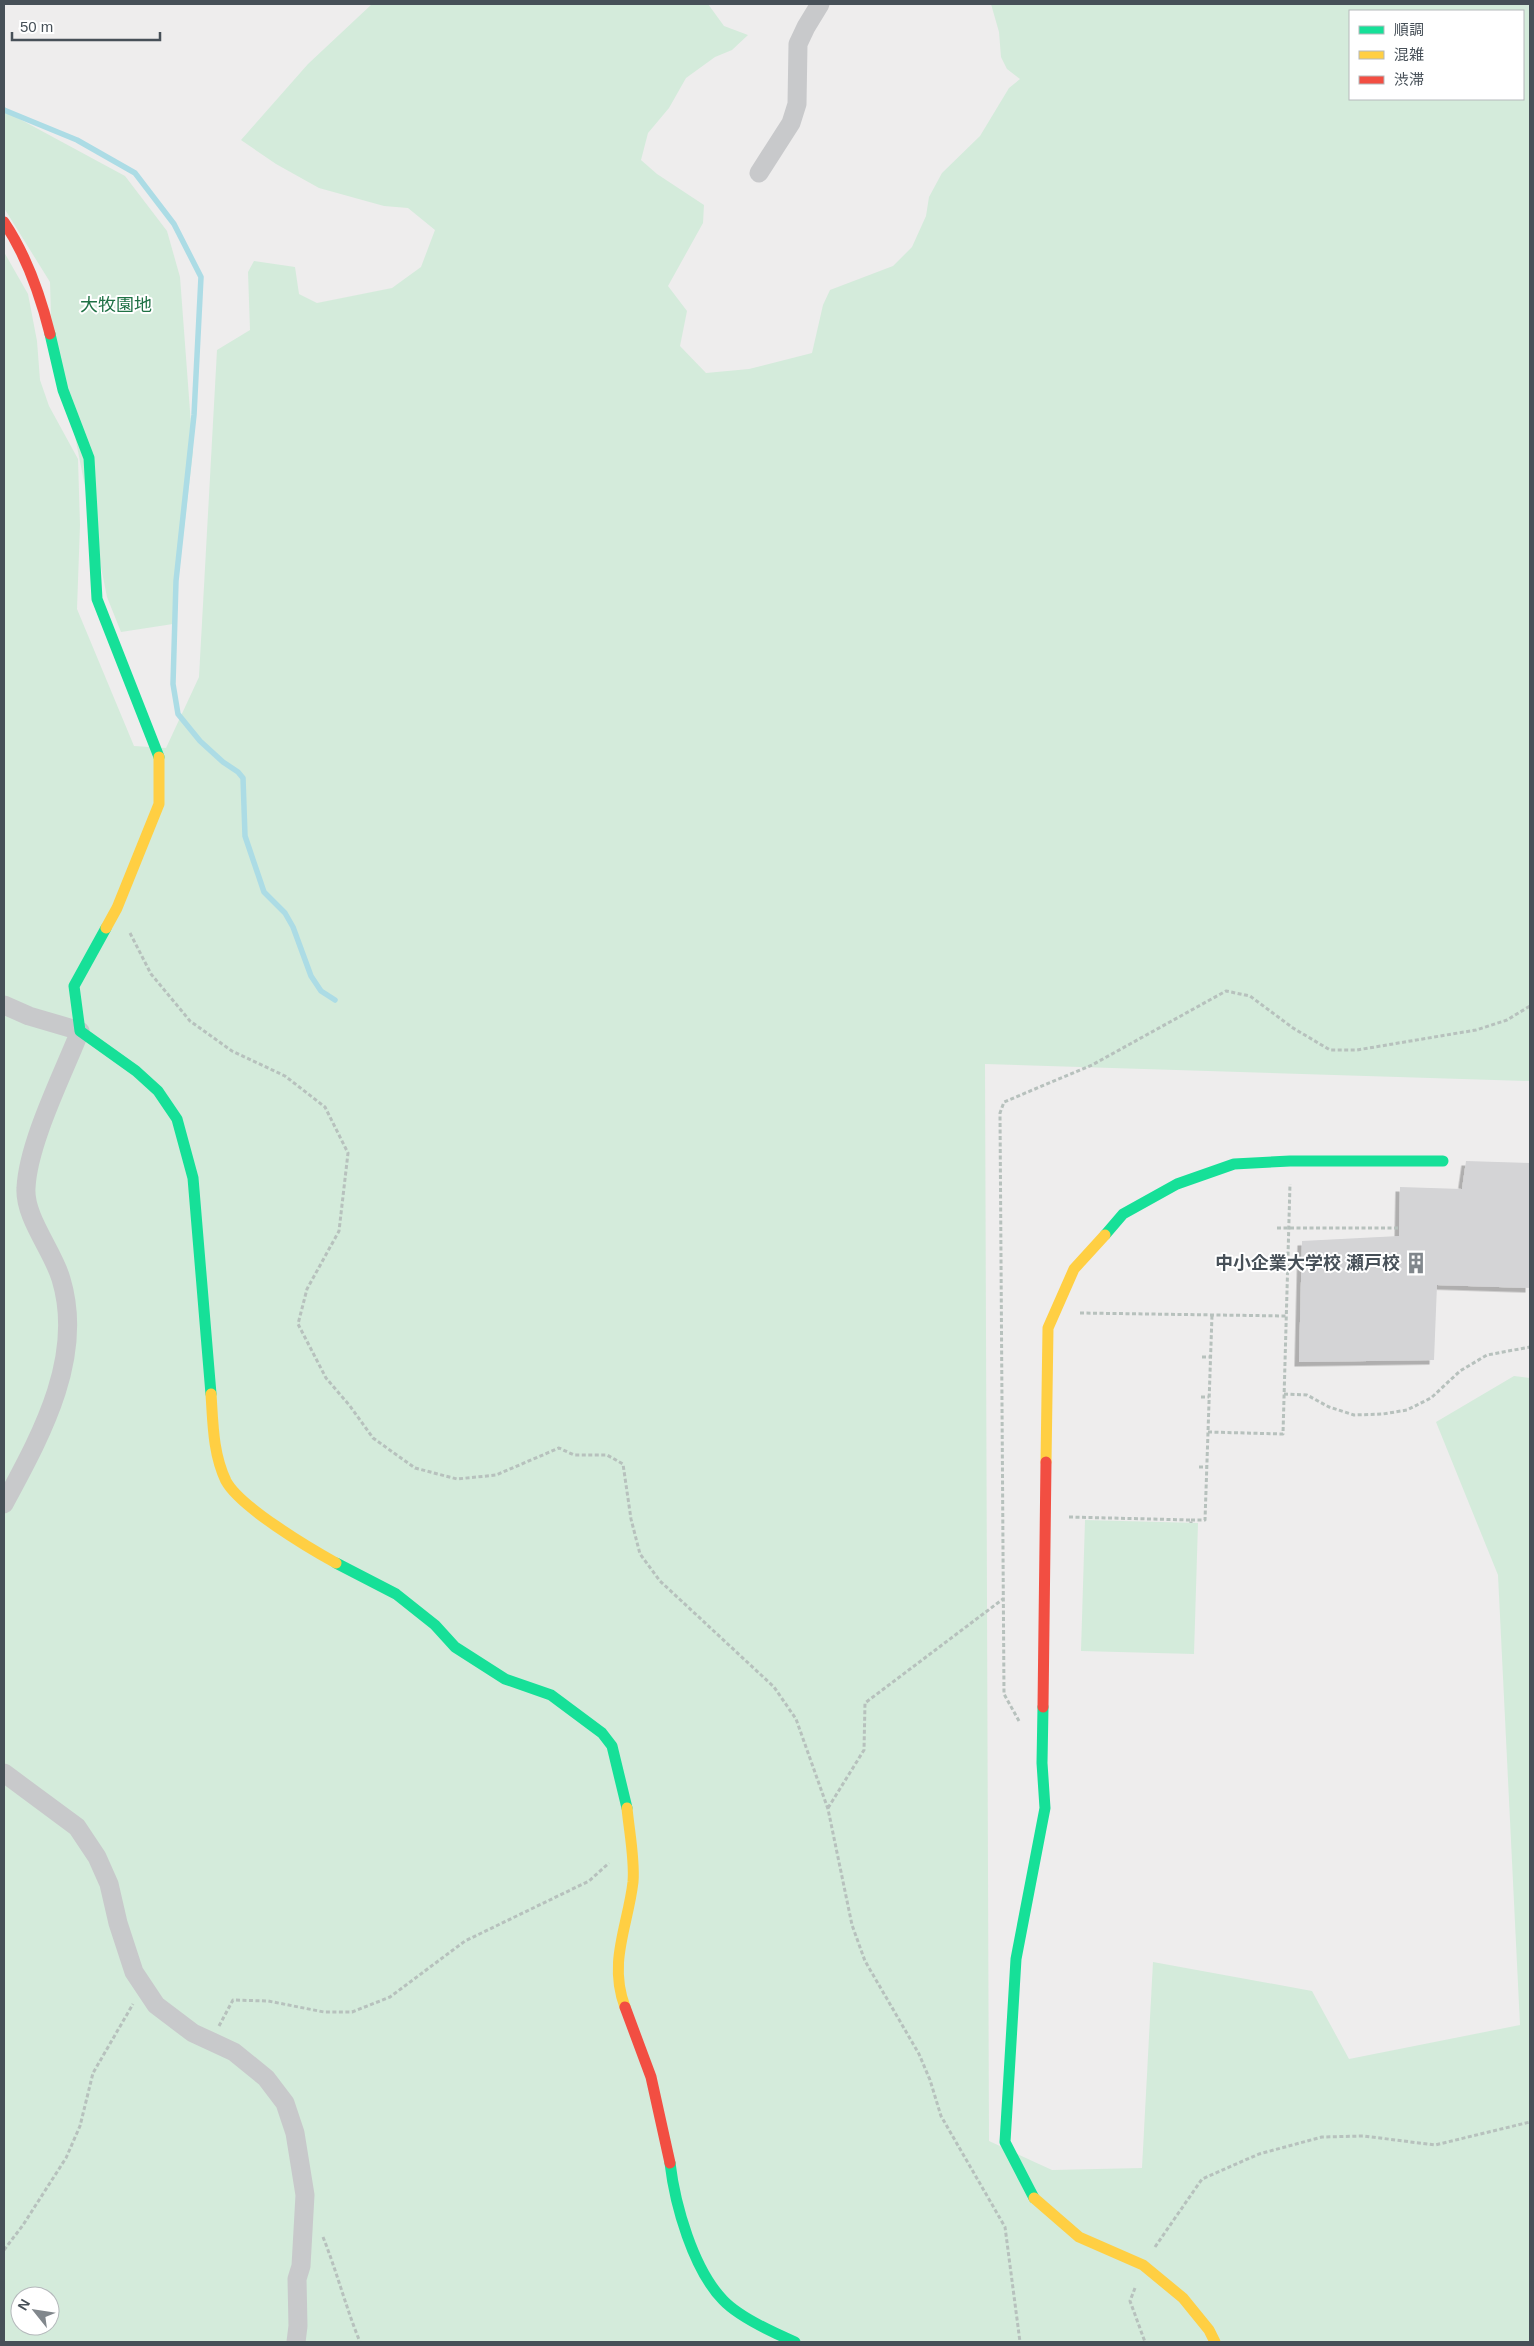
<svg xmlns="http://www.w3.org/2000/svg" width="1534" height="2346" viewBox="0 0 1534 2346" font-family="Arial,'Noto Sans JP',sans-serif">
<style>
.green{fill:#d4ebdb;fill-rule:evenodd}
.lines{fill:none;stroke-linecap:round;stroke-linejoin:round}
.stream{stroke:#acdce5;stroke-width:5.5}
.building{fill:#d4d4d6;filter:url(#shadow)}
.path{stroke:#b7c1bd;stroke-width:3;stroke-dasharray:4 2.5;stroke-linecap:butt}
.street{stroke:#c8c9cb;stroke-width:19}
.fast{stroke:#16e098;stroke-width:11}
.slow{stroke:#ffcf43;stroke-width:11}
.jam{stroke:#f24e42;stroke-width:11}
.labels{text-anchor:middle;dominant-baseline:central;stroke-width:4;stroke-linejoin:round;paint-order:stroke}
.park-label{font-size:18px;fill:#1f7145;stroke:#fff}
.poi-label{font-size:18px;font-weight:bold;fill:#475058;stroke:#fff;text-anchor:end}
</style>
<defs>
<filter id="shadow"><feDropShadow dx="-4.5" dy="4.5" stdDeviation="0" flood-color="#0004"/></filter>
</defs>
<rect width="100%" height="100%" fill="#eeeded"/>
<g class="green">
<path d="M372,4H708L724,26L748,35L732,50L715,57L686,78L669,108L648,133L641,160L657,174L704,205L703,223L668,286L687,311L680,346L706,373L749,369L812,353L823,305L830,290L893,266L912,247L926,216L929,197L942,173L980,136L1009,88L1020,79L1007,69L1001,57L999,32L991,4H1530V1081L985,1064L989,2141L1052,2170L1142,2168L1153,1962L1312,1991L1349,2059L1520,2025L1498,1575L1436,1422L1514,1376L1530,1378V2342H4V252L28,294L37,341L40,380L49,406L78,459L80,525L77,609L134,746L166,748L199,677L217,350L250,330L248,272L254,261L295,267L299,294L317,303L392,288L421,267L435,230L408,208L384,206L319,188L276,164L241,140L308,64ZM1350,11H1523V99H1350ZM20,2296H50V2326H20Z"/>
<polygon points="4,106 14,116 125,176 167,231 180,277 193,451 173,624 121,632 107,597 51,316 50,282 4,208"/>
<polygon points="1085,1520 1198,1523 1194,1654 1081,1651"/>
</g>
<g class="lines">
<polyline class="stream" points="4,110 77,140 135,173 174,224 201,277 194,415 176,581 173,684 178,714 200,741 223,762 238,772 243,778 245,836 264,892 285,913 293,927 311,976 321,991 335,1000"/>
</g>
<polygon class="building" points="1466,1161 1530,1163 1530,1288 1437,1285 1434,1360 1299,1362 1302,1241 1399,1236 1400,1187 1462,1189"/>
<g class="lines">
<g class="path">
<polyline points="130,933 151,974 190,1021 232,1051 285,1076 325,1107 348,1153 339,1231 307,1289 298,1324 326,1378 350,1406 373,1438 415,1468 457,1479 496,1475 559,1448 574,1455 607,1455 623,1464 631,1519 640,1554 660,1581 774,1687 796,1719 828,1809 852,1925 865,1961 919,2054 930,2080 941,2116 1005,2227 1020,2342"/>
<polyline points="1277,1228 1399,1228"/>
<polyline points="1080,1313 1287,1316"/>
<polyline points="1202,1357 1210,1357"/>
<polyline points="1284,1394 1307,1395 1329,1407 1354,1415 1383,1414 1407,1410 1431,1398 1460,1371 1487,1355 1530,1347"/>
<polyline points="1201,1397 1209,1397"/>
<polyline points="1208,1432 1283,1434 1290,1184"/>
<polyline points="1199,1467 1206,1467"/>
<polyline points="1069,1517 1191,1520 1191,1523"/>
<polyline points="1191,1520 1205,1520 1212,1315"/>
<polyline points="1019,1721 1004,1694 1000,1113 1004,1102 1092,1065 1226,991 1250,996 1293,1028 1330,1050 1357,1050 1476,1030 1507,1020 1530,1006"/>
<polyline points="828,1808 864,1750 865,1703 1003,1599"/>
<polyline points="219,2026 233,2000 268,2001 324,2012 352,2012 390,1997 465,1941 589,1881 609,1863"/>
<path d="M323,2237C337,2272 346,2308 360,2342"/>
<polyline points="1155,2247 1202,2179 1259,2154 1322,2137 1364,2136 1435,2145 1530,2122"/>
<polyline points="4,2250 23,2225 66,2158 80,2126 93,2073 133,2004"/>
<polyline points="1135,2288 1130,2301 1145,2342"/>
</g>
<g class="street">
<polyline points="759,173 791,123 797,104 798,44 806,27 820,4"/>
<path d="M4,1005L29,1016L80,1031C63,1074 28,1143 26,1188C24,1217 53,1251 61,1279C85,1358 40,1437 4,1504"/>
<polyline points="4,1773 77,1827 97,1857 109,1884 118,1923 134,1972 156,2005 193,2033 234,2052 266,2078 285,2103 295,2133 305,2195 301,2266 297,2279 298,2326 296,2342"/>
</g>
<g class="fast">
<polyline points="50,334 63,390 89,458 97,599 159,757"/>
<polyline points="106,928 74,986 80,1031 136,1071 158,1091 177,1119 193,1178 211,1394"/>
<polyline points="1105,1235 1123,1214 1177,1184 1234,1164 1290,1161 1443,1161"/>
<polyline points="336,1563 396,1594 435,1625 455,1647 505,1679 551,1695 602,1733 612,1746 627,1808"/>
<path d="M670,2163C675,2205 693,2269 723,2300C738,2316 774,2333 795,2342"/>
<polyline points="1034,2198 1005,2142 1016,1959 1045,1808 1042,1763 1043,1707"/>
</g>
<g class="slow">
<polyline points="106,928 117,908 159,804 159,757"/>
<path d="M211,1394C213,1424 213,1454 226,1481C240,1507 309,1548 336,1563"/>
<polyline points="1046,1462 1048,1328 1074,1269 1105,1235"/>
<path d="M625,2007C608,1962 628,1926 633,1882C635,1860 629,1830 627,1808"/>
<polyline points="1034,2198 1079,2237 1143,2265 1183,2298 1209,2330 1215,2342"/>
</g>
<g class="jam">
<path d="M4,222C27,256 40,294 50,334"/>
<polyline points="1043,1707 1046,1462"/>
<polyline points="625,2007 651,2077 670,2163"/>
</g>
</g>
<defs>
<g id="building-bare" transform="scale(1.725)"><path d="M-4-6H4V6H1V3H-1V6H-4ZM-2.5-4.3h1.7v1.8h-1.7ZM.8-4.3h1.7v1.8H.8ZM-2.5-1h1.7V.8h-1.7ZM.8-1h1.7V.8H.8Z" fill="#81878c" stroke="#fff" stroke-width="2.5" paint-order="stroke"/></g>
</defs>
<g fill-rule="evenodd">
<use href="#building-bare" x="1416" y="1263"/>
</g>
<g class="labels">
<g class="park-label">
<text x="116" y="305">大牧園地</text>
</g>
<g class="poi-label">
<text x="1400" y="1263">中小企業大学校 瀬戸校</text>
</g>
</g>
<rect width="1534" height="2346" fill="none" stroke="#475058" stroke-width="10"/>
<rect x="1349" y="10" width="175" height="90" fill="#ffffff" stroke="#b5b9bc"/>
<rect x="1359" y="26" width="25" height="8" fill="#16e098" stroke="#b5b9bc"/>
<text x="1394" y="35" font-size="15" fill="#475058">順調</text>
<rect x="1359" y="51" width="25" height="8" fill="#ffcf43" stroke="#b5b9bc"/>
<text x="1394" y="60" font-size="15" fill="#475058">混雑</text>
<rect x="1359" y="76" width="25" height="8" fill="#f24e42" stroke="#b5b9bc"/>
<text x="1394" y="85" font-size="15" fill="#475058">渋滞</text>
<g transform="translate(35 2311) rotate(300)"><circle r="24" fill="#ffffff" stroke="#b5b9bc"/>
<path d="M0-4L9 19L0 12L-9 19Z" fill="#81878c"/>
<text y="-8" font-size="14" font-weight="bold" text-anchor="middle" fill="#475058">N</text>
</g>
<path d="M12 32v8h148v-8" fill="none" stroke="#475058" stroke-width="2.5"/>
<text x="20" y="32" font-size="15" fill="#475058" stroke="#ffffff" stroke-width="4" paint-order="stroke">50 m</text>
</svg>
